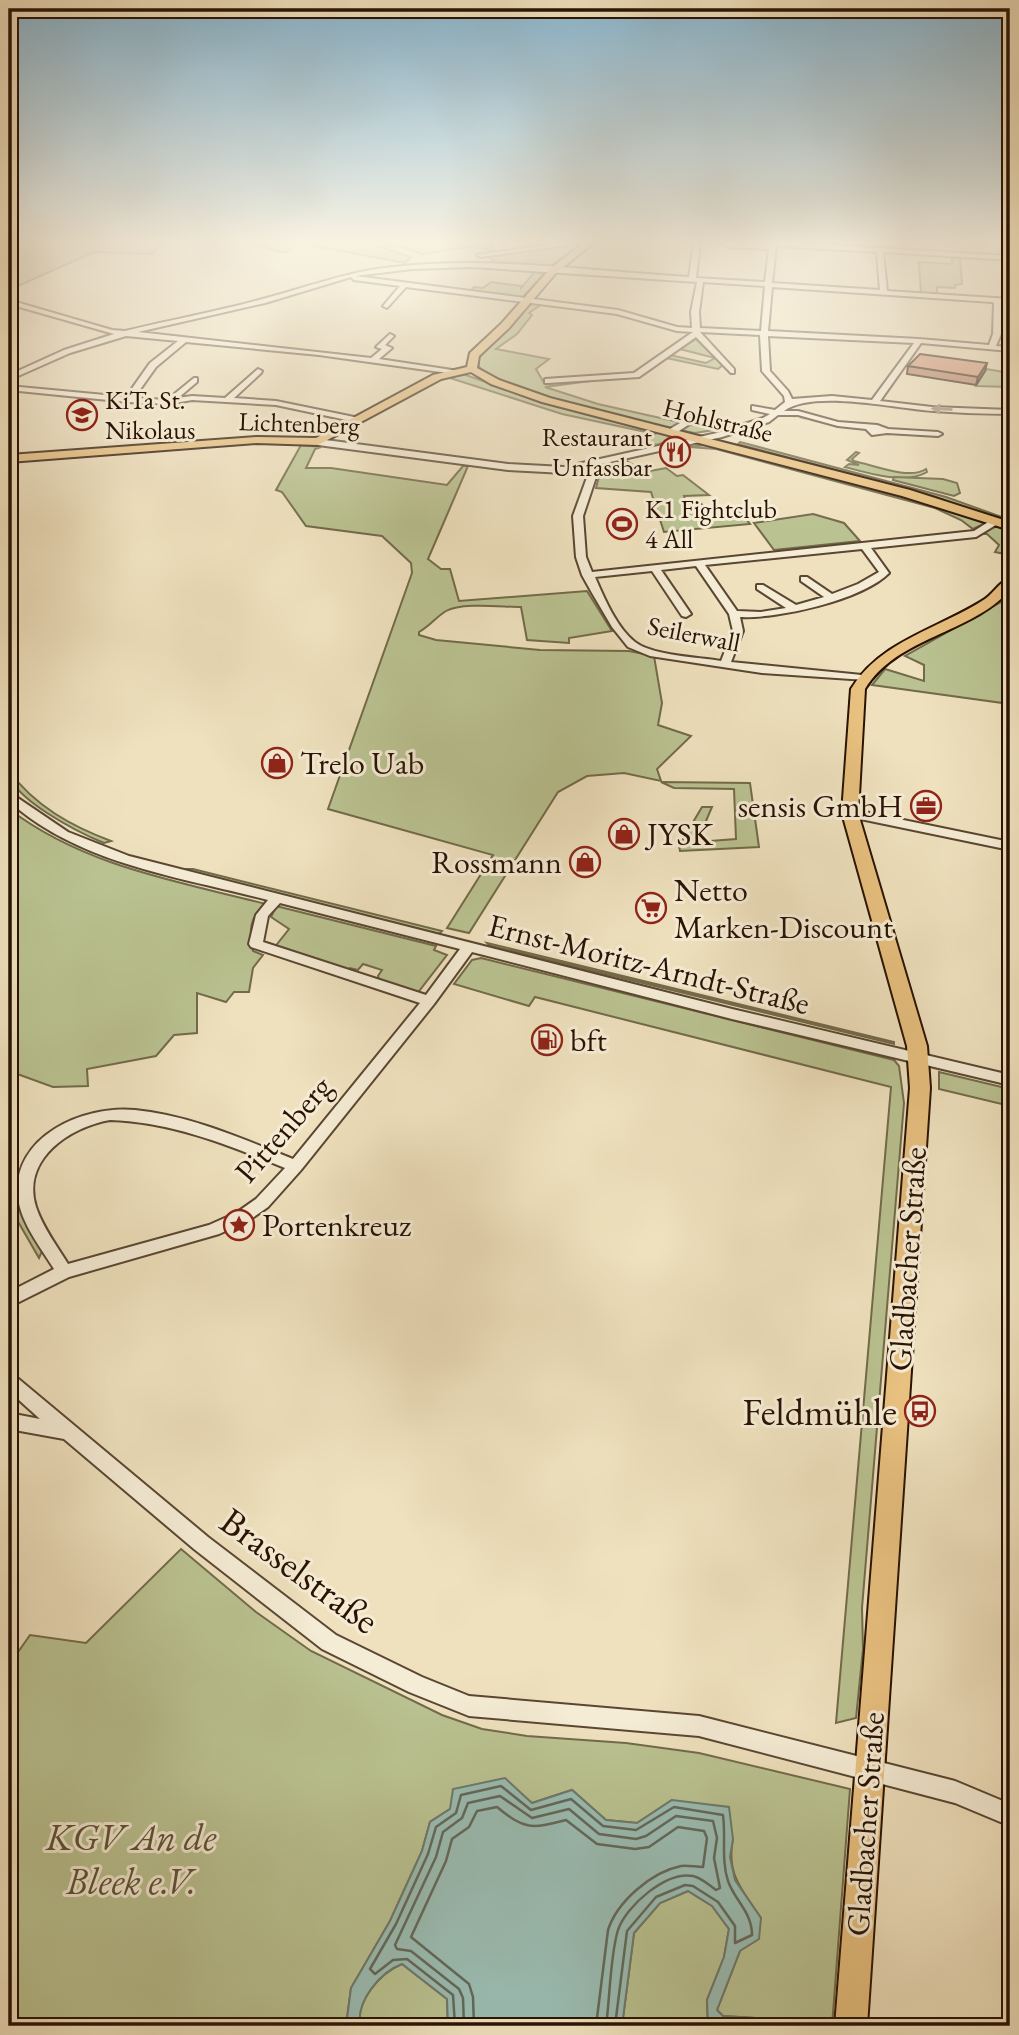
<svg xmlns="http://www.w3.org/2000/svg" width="1019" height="2035" viewBox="0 0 1019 2035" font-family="'EB Garamond',serif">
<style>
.green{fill:#bac291;stroke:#726a4a;stroke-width:2}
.water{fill:#9abdb3;stroke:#6d796d;stroke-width:2}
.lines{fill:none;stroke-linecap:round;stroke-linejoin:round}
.shore{stroke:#62685b;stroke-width:2.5}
.minor-tunnel{stroke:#d1c2a2;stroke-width:7;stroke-dasharray:7 3.5;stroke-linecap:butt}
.minor-casing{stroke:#5a4632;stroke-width:4}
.major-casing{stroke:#291203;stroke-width:4}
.minor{fill:#f5ecd5;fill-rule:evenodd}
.major{fill:#e8c07f;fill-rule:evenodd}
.wall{fill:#b57e65;stroke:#291203;stroke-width:2}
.shaded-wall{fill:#946753;stroke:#291203;stroke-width:2}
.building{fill:#d39376;stroke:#291203;stroke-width:2}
.oneway{fill:#998a76}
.labels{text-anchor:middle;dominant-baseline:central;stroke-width:6;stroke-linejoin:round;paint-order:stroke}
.far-poi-label{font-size:26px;fill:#291203;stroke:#f5ecd5;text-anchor:start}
.far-street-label{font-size:26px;fill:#291203;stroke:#f5ecd5}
.poi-label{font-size:32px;fill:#291203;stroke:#f5ecd5;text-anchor:start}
.street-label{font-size:32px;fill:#291203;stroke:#f5ecd5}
.near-poi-label{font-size:38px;fill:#291203;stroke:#f5ecd5;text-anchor:end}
.near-street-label{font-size:38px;fill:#291203;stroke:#f5ecd5}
.near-park-label{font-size:38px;font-style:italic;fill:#5c5035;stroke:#f5ecd5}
</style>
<rect width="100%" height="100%" fill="#efe1be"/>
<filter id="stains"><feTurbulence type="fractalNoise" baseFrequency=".00286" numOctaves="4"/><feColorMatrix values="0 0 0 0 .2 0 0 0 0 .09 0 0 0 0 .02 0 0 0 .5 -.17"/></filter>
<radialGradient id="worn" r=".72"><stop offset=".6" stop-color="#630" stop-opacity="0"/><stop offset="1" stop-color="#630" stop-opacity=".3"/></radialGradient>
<g class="green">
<polygon points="9,240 162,240 153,254 94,252 9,290"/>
<polygon points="239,240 514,240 490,242 493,245 491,248 496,251 473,246 422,254 393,244 380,247 411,257 405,263 298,243 284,253"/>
<polygon points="581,240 589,240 549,267 498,264 487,256 570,244"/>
<polygon points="952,256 960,256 962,284 955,285 955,288 937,287 937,295 921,294 919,262 952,264"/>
<polygon points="532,272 544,274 522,298 469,293 474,287 483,288 491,282 521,286 521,288 533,274"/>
<path d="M532,304H542L529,313L532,315L517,334L496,349L549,359L536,369L544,383L588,379L590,381L545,387L598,404L714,430L695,433C642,421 516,401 479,367V355L526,306Z"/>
<polygon points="696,339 723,365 718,369 666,358 670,355 706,363 715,358 680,349"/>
<polygon points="986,369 1010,373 1010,387 976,386"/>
<polygon points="463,374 545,403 678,438 656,445 645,440 655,434 562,414 450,378"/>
<polygon points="740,442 946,497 1010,520 1010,523 936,497 738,444"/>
<polygon points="711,444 905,495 986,523 973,529 961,520 935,508 716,449 689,447"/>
<path d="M301,445L321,447L315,449L306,468H331L447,485L463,466H468L428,559L441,569H450L459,601L587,591L612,631L569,638V643L527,640L521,607C502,607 462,602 446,611C436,617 431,625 419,632V635L436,640L540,650L629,651L654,656L662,703L658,725L691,736L657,769L661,781L624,773L587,776L558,792L469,933L447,928L493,855L328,809L412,573L411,563L382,536L306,526L282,492L276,490Z"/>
<path d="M856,452L859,453L852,459L854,461C876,466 909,480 926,469L927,472C906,485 867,473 845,467L849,464L859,465L847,460Z"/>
<polygon points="627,461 645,472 666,468 677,476 683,475 709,495 684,496 685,499 700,503 715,515 739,510 750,524 664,532 651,492 596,488 601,469"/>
<polygon points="894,477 943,479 957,483 960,493 954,496 893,480"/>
<polygon points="813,514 844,523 860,541 774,550 754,523"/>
<polygon points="1002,526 1010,530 1010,555 995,552 999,545 987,534 981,534 989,528"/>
<polygon points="1010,592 1010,704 872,685 885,669 924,681 924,665 905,656 1001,602"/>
<path d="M9,771C35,806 71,826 111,841L104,843C82,834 9,798 9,771Z"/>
<polygon points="661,782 750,783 759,847 680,851 679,846 702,807 712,807 697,842 736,839 734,789 674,788"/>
<path d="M9,809C84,866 176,881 266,904C249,917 249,931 253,951L263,955L253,968L249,992H234L226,1002L197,993V1033L174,1035L156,1056L87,1069L88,1086L53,1087L9,1071Z"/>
<polygon points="179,869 193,869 442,931 439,934"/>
<polygon points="276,906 436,946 434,950 447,955 416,995 380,983 378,976 382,970 363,964 358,970 350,968 346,972 274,948 289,929 271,917"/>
<polygon points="487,943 894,1042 894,1044 490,946"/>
<polygon points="481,958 894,1060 899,1066 904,1103 862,1608 863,1649 856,1718 836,1723 891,1087 535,997 529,1006 454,984 472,960"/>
<polygon points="939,1072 1010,1089 1010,1106 939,1089"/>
<polygon points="24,1175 41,1242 42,1251 39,1258 9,1206 9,1181"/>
<path d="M181,1549L256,1612L311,1651L442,1715L482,1729L527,1736L626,1743L699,1753L850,1789L832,2026H808L807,2021L723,2016L717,2010L740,1951L761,1918C742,1890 726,1874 733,1839L672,1800L637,1823L606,1820L572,1790L532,1803L450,1809L430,1822L422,1851L390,1921L351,1988L346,2026H9V1665L30,1635L86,1643Z"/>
<polygon points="688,1891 712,1906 729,1929 724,1957 707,2000 708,2026 622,2026 634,1933 660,1903"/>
<path d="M402,1964L447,1999L448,2026H360C356,2001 380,1973 402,1964Z"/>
</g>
<path class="water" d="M505,1778L532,1803L572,1790L606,1820L637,1823L672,1800L729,1807L733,1839L730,1857L735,1880L761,1918L759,1939L740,1951L717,2010L723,2016L808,2021V2026H708L707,2000L724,1957L729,1929L712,1906L688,1891L660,1903L634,1933L622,2026H448L447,1999L402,1964C380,1972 356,2001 360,2026H346L351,1988L390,1921L422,1851L430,1822L450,1809L453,1789Z"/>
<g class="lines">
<g class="shore">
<path d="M455,2026L453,1995L407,1959L393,1960L375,1974L370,1969L396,1924L428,1854L436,1827L456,1813L461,1795L501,1786L531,1810L571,1799L603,1826L636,1830L674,1807L723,1815C726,1837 721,1860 728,1881C735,1901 752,1912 752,1935L735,1943V1926L718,1902L693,1886L685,1885L656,1897L627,1931L615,2026"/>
<path d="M464,2026L463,1998L459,1989L411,1951L397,1949L395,1945L436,1857L443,1832L462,1818L468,1803L500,1796L532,1818L569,1809L599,1834L636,1839L646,1836L676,1816L713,1821L717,1838L714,1858L720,1888L716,1890C709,1885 702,1878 693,1876C666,1871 626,1906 618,1930C610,1956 610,1998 606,2026"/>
<path d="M474,2026L473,1997L469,1984L411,1937L446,1861L452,1839L469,1827L477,1811L497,1807C525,1830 531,1829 566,1820L597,1844L635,1849L649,1847L678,1827L704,1831L707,1838L703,1867C696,1867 687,1865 681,1866C651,1872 617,1902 608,1930L596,2026"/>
<polyline points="715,2026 719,2022 782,2026"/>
</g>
<polyline class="minor-tunnel" points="790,413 826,421"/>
<g class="minor-casing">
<g id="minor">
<path d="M686,240H732V243L769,245L770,240H776V242L1010,256V260L883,252L887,291L1010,299V303H1001V334L996,346L1010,347V351L921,343L880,401L932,407L1010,410V414C985,414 959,413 934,411C897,409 813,389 784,411H798L838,422L877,425L888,429L938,432L942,434L938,436L887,433L872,435L866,429L838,426L798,415H778L769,422L722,437L592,466L598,471L583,516L586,557L592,572L974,531L993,519H999V523L976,537L871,548L889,573C862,600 778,619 740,617L743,631L731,662L862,675L866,676V680L762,673L650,656L628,647L612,627L592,593L582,575L576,557L573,516L589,472L584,468L564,473L508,470L318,445L314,442L318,439L508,464L564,467L717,433L763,418L770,414L752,410V406L775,410L785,402L784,396L762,371L760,335L700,332L734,369V373H731L696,337L639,377L548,383H545V379L634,373L693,332L677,331L617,314L406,287L387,308L383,306L400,286L354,280L351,277L265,303L138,332L371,358L382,349L376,347L390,334L394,336L385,345L392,348L379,359L452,370H455V374L319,355L186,342L156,367L134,398L167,400L194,378H197V382L178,398L192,396L225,398L258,369L262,371L261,373L234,398L276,401L359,418L360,420L356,422L276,405L192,400L169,404L128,402L9,390V386L126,397L150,363L178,341L126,336L70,353L9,380V375L64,350L114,334L9,304V300L112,330L125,331C170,320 215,312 259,300C306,288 344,272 393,267C491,256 591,271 689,277L694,242ZM700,242L725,244L728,247L769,249L765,282L696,278ZM776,246L877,252L880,290L772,283ZM472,267L697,282L691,312L692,328L677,327L618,310L355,276L412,269ZM703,282L765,286L761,331L700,328L699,312ZM772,287L992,302L994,303L993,334L989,345L919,339L768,331ZM768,336L914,343L872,400L832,396L792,399L788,391L770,371ZM862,549L879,572L858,584L832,594L807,577H801V581L824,597L796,605L763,585H757V589L786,608L761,612L737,611L705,565ZM696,566L729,614L733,631L721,661C699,657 653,656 635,642C617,628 604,598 595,577L652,571L682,616L686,617L691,614L661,570Z"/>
<polygon points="569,242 567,245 480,257 477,255"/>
<polygon points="687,419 694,421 676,433 670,433 670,429"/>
<path d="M9,792L68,832L129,856L732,1009L1010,1075V1085L732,1019L472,952L434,1004L301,1170L268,1207L248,1221L219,1234L69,1277L9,1307V1292L54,1269C41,1248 21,1223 18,1198C11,1136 84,1105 135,1110C189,1115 243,1139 293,1159L420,1003L251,947L249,944L256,915L268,900C181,877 78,864 9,801ZM280,903L460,949L426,995L263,942L268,916ZM110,1120C172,1122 228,1145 285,1168L256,1199L236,1213L209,1225L68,1264C57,1246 43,1228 36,1207C21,1159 70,1127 110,1120Z"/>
<polygon points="850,809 1010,842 1010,850 846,816 844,813 846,810"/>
<polygon points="9,1374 15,1376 208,1537 336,1635 422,1677 469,1696 699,1716 955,1781 1010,1804 1010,1826 955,1803 699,1736 469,1716 409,1692 322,1649 194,1549 64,1439 9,1429 9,1413 40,1419 9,1391"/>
</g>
</g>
<g class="major-casing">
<g id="major">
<polygon points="587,240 597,240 555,274 509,328 479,356 477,368 499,380 550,398 910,490 1010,522 1010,530 902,496 542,402 491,384 471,372 441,379 318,445 257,443 9,462 9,455 257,437 316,438 433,375 467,367 470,353 501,324 549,270"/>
<path d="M1010,578V590C971,634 898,636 865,689L858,813L927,1046L930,1088L867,2026H835L910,1088L907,1046L842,813L851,689C881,640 939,629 985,599C994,593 1000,581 1010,578Z"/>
</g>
</g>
<use href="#minor" class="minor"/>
<use href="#major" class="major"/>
</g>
<polygon class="wall" points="908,366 985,371 976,385 907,374"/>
<polygon class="shaded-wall" points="987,363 985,371 976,385 978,377"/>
<polygon class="building" points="920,354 987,363 978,377 908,366"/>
<defs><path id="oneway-solid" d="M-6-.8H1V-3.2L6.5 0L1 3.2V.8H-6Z" transform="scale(1.75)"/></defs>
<use class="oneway" href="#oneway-solid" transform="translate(942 409) rotate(-177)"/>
<linearGradient id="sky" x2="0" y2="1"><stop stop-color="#89b8d3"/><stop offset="0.46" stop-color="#f8f2e2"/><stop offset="1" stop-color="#f8f2e2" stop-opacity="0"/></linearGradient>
<rect width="1019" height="525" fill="url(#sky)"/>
<defs>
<g id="school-ring" transform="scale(1.575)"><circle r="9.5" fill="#f5ecd5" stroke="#8f2418" stroke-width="1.5"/><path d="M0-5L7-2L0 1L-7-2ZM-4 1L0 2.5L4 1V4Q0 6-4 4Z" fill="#8f2418"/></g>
<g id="restaurant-ring" transform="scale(1.575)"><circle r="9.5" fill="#f5ecd5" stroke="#8f2418" stroke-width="1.5"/><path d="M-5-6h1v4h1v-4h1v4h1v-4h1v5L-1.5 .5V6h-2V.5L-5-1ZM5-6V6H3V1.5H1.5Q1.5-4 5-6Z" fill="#8f2418"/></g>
<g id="stadium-ring" transform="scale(1.575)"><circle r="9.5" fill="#f5ecd5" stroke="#8f2418" stroke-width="1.5"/><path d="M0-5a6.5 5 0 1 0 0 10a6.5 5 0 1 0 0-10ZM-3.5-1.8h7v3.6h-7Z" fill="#8f2418"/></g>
<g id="shop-ring" transform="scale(1.575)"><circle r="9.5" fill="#f5ecd5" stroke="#8f2418" stroke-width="1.5"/><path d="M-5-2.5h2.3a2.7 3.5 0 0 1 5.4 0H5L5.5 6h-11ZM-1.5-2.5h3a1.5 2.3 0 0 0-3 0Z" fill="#8f2418"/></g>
<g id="office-ring" transform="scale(1.575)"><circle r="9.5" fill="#f5ecd5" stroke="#8f2418" stroke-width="1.5"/><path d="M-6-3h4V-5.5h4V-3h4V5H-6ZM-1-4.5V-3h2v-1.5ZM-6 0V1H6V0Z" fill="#8f2418"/></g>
<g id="supermarket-ring" transform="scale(1.575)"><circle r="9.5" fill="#f5ecd5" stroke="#8f2418" stroke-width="1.5"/><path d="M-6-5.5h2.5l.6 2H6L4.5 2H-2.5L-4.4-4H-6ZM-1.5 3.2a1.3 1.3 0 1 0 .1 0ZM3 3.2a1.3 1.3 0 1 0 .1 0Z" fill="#8f2418"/></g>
<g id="fuel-ring" transform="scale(1.575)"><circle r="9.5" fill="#f5ecd5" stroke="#8f2418" stroke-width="1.5"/><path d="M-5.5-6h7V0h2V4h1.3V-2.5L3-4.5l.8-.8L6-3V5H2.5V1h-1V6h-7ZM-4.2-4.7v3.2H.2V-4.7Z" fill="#8f2418"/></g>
<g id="sight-ring" transform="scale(1.575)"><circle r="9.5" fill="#f5ecd5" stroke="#8f2418" stroke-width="1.5"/><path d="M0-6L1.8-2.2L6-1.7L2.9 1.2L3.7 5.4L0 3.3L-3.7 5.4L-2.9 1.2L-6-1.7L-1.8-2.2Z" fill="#8f2418"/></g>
<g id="bus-ring" transform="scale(1.575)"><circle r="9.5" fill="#f5ecd5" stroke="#8f2418" stroke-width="1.5"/><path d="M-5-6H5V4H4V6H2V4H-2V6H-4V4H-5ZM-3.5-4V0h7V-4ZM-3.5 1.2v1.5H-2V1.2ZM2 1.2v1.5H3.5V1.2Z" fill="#8f2418"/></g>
</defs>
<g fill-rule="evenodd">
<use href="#school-ring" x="82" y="415"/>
<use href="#restaurant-ring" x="675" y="452"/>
<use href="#stadium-ring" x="622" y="524"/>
<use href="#shop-ring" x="277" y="763"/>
<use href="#office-ring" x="926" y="806"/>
<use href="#shop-ring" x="624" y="834"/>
<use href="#shop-ring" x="585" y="862"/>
<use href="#supermarket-ring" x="651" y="908"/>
<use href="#fuel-ring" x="547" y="1040"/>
<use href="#sight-ring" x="239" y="1225"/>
<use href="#bus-ring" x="920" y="1411"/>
</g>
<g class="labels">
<g class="far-poi-label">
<text x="105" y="400">KiTa St.<tspan x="105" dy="30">Nikolaus</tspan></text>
<text x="652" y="437" text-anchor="end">Restaurant<tspan x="652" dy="30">Unfassbar</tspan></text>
<text x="645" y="509">K1 Fightclub<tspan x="645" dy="30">4 All</tspan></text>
</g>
<g class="far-street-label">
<text transform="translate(718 420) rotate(14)">Hohlstraße</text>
<text transform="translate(299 423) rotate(2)">Lichtenberg</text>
<text transform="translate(694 634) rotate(11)">Seilerwall</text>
</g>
<g class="poi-label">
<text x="300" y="763">Trelo Uab</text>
<text x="903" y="806" text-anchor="end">sensis GmbH</text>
<text x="647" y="834">JYSK</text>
<text x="562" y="862" text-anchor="end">Rossmann</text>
<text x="674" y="890">Netto<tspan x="674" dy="37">Marken-Discount</tspan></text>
<text x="570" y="1040">bft</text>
<text x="262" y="1225">Portenkreuz</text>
</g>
<g class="street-label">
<text transform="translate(649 964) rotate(14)">Ernst-Moritz-Arndt-Straße</text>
<text transform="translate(283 1129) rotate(-49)">Pittenberg</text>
<text transform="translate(907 1259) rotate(-86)">Gladbacher Straße</text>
<text transform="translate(865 1824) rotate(-86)">Gladbacher Straße</text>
</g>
<g class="near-poi-label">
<text x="897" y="1411">Feldmühle</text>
</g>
<g class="near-street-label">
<text transform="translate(300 1570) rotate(36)">Brasselstraße</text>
</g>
<g class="near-park-label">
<text x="131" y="1836">KGV An de<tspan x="131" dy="44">Bleek e.V.</tspan></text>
</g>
</g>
<rect width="1019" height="2035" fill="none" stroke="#efe1be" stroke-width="35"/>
<rect x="10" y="10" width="998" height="2014" fill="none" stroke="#291203" stroke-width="3.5"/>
<rect x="18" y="18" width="984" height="2000" fill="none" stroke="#291203" stroke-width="2"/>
<rect width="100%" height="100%" filter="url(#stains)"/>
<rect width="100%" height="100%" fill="url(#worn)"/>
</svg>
